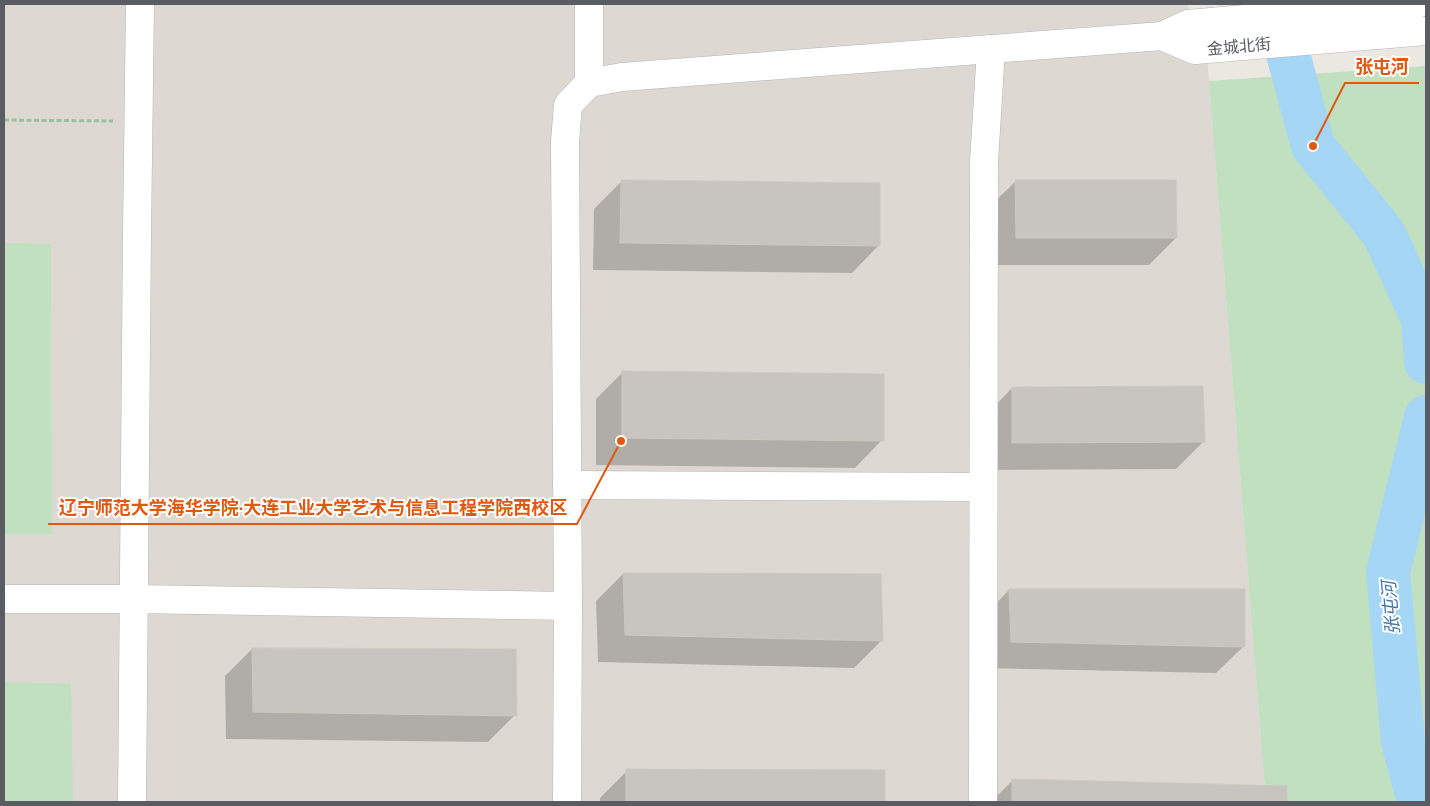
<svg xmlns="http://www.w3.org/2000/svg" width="1430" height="806" viewBox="0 0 1430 806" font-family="'Nunito Sans','Noto Sans SC',sans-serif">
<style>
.education{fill:#ddd9d2}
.green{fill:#c0e0bf}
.shadow{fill:#0003}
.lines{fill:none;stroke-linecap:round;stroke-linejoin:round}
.river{stroke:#a5d6f6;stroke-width:44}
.building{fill:#c8c4c0;stroke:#cec9bf}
.minor-casing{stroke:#b3b6ba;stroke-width:29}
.path{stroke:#99c0a2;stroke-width:3;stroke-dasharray:5 2.5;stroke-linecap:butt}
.minor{stroke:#fff;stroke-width:28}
.labels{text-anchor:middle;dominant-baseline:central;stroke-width:4;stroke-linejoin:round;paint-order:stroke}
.street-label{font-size:16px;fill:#595c60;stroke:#fff}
.water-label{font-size:18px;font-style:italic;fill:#4678a5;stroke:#fff}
.leader{fill:none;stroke:#e15910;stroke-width:2}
.callout-dot{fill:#e15910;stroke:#fff;stroke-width:2}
.callout-label{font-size:18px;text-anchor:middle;font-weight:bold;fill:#e15910;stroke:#fff;stroke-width:4;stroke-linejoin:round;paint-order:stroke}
</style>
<rect width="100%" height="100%" fill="#eae8e0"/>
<polygon class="education" points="4,4 1187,4 1207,56 1266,802 4,802"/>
<g class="green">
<polygon points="1426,66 1426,802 1266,802 1209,81"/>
<polygon points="4,243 51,244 52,534 4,534"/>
<polygon points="4,682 71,684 73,802 4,802"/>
</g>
<g class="shadow">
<polygon points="1016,181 1176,238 1149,265 989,265 988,208"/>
<polygon points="621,182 879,245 852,273 593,270 594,209"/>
<polygon points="623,372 882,440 855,468 596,465 596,399"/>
<polygon points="1012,388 1203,442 1176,469 986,470 985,416"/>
<polygon points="623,574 881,641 854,668 598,662 596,601"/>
<polygon points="1009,590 1244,646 1216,673 984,668 982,618"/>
<polygon points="252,649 515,715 488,742 226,739 225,676"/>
<polygon points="627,771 884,771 884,802 600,802 600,798"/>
<polygon points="1013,780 1286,787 1286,802 991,802"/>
</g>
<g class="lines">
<g class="river">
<polyline points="1287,4 1288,54 1313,146 1384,234 1423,319 1426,362"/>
<polyline points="1419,802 1403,742 1388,572 1426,417"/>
</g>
</g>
<g class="building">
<polygon points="621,180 880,183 880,246 620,243"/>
<polygon points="1015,180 1176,180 1177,238 1016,238"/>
<polygon points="622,371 884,374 884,441 622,438"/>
<polygon points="1203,386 1205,442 1012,443 1012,387"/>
<polygon points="623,573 881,574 883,641 625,635"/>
<polygon points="1009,589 1245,589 1245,647 1011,642"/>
<polygon points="252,648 516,649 517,716 253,712"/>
<polygon points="626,769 885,770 885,802 626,802"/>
<polygon points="1012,779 1287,786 1287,802 1012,802"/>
</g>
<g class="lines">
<g class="minor-casing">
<g id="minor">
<polyline points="1417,4 1188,24 1162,36 1195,50 1426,31"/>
<polyline points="589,83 589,4"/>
<polyline points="567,485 983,487"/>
<polyline points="4,599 133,599 568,606"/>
<polyline points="132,802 137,233 140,4"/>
<polyline points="567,802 568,606 565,142 568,105 589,83 622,77 1162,36"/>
<polyline points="983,802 984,162 991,49"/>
</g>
</g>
<polyline class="path" points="4,120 113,121"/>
<use href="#minor" class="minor"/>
</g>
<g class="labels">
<g class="street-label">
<text transform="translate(1239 47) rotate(-5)">金城北街</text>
</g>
<g class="water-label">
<text transform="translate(1391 608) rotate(-95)">张屯河</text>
</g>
</g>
<path class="leader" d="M1313 146L1345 83H1419M621 441L577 524H48"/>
<g class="callout-dot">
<circle cx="1313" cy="146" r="5"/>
<circle cx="621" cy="441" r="5"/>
</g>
<g class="callout-label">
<text x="1382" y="73">张屯河</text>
<text x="313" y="514">辽宁师范大学海华学院·大连工业大学艺术与信息工程学院西校区</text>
</g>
<rect width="1430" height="806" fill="none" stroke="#595c60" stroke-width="10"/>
</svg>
